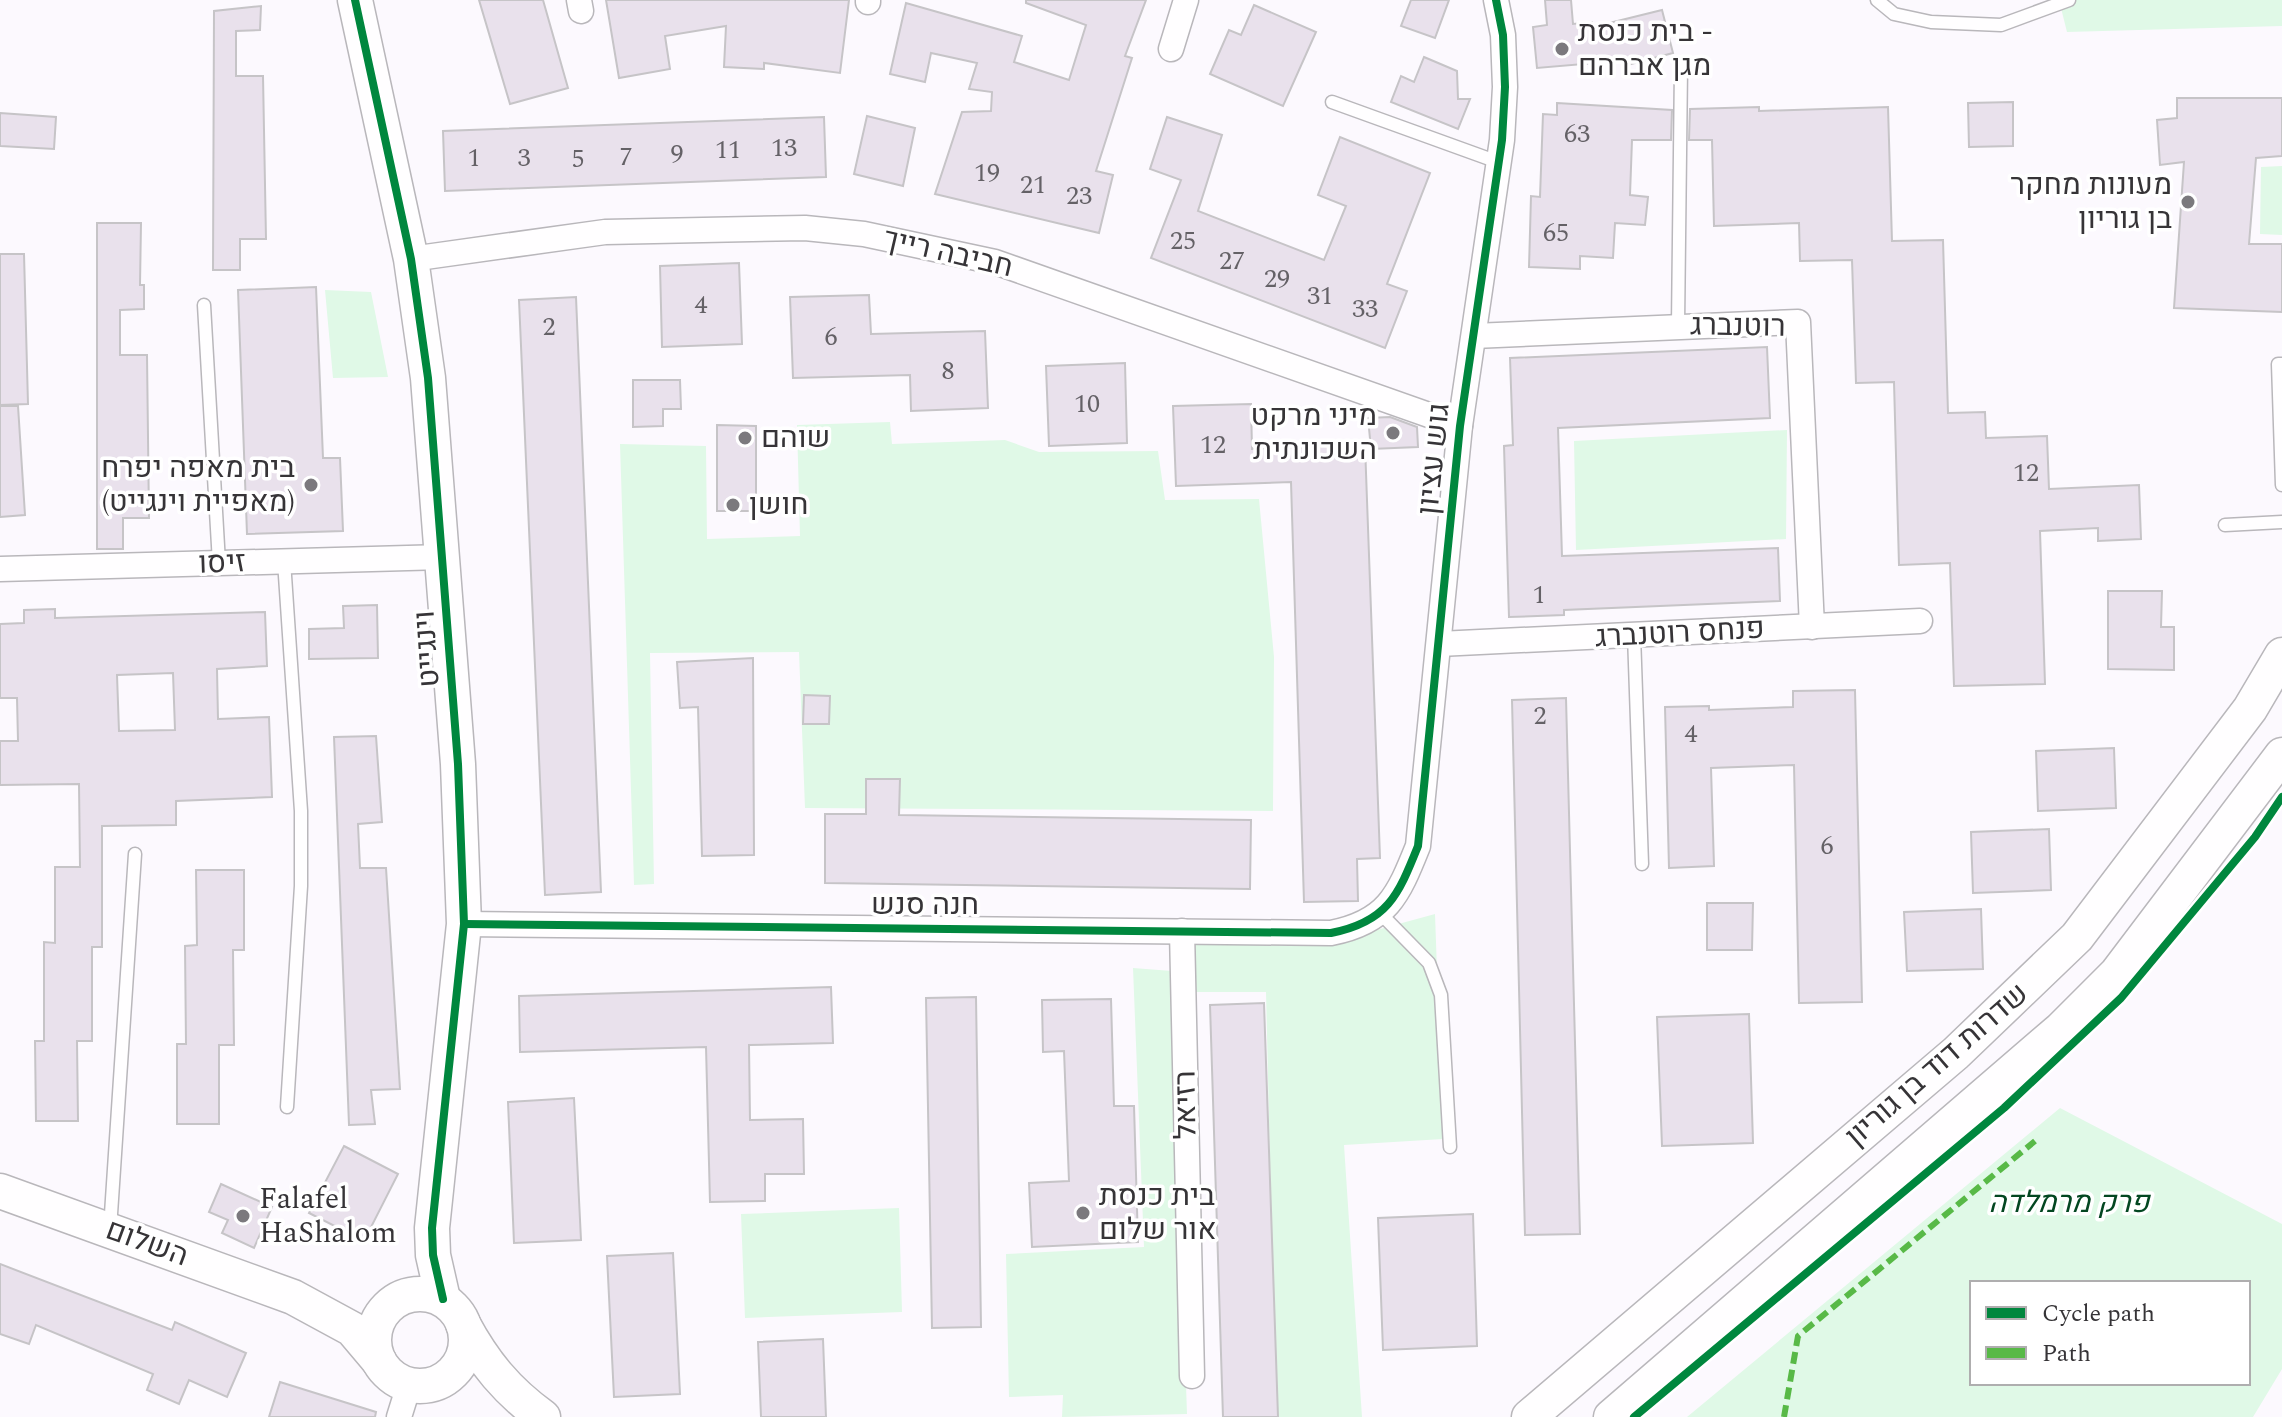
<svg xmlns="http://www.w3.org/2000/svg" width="2282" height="1417" viewBox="0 0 2282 1417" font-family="Spectral,Heebo,serif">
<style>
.green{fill:#e0f9e7;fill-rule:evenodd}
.building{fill:#e9e1ec;stroke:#c6c4c7;stroke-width:2;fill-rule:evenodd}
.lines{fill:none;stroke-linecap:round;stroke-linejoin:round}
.lane-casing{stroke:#b9b7bb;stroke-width:15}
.street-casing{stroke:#b9b7bb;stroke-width:27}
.secondary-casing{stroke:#b9b7bb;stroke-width:37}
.lane{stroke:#fffeff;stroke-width:12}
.street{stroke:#fffeff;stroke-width:24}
.secondary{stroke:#fffeff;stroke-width:34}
.quiet{stroke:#58b947;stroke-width:6;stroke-dasharray:12 6;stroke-linecap:butt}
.cycleway-casing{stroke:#fff;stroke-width:13}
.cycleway{stroke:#00873e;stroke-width:8}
.poi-dot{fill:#7b797d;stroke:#fff;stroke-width:3}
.labels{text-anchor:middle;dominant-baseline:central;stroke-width:7;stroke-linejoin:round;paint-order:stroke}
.number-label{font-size:26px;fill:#646166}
.poi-label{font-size:30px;fill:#363437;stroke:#fff;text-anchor:start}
.street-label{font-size:30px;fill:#363437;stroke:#fff}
.park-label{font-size:30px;font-style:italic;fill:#034721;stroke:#fff}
</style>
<rect width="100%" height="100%" fill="#fcf9fe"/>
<g class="green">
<polygon points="2059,0 2282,0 2282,26 2067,32"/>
<polygon points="2282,166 2282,235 2260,234 2261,167"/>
<polygon points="325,290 371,292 388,377 333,378"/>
<polygon points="890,422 892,444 1005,440 1039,452 1158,451 1165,500 1259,499 1274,657 1273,811 805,808 799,652 650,653 654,884 634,885 620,444 706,446 707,539 800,536 797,425"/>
<polygon points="1787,430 1786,539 1576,550 1574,441"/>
<polygon points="1435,914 1443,1139 1344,1145 1362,1417 1276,1417 1266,992 1193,992 1190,943 1318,946"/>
<polygon points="1133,968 1172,971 1187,1414 1062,1417 1063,1395 1009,1397 1006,1254 1144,1247"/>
<path d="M2060,1108L2282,1224V1369L2253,1417H1687ZM1972,1283H2248V1383H1972Z"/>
<polygon points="899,1208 902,1312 745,1318 741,1214"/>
</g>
<g class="building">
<polygon points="479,0 543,0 568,88 510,104"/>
<polygon points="606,0 849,0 840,73 764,63 764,69 724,67 726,26 665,36 670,69 619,78"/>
<polygon points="1026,0 1146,0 1125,56 1132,58 1096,171 1113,175 1099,233 935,194 962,112 991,111 992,92 969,89 977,63 931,53 925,82 890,74 906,3 1022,36 1014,62 1069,80 1086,25 1026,3"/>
<polygon points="1411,0 1449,0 1435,38 1401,26"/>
<polygon points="1545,0 1571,0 1573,24 1592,22 1593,27 1662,10 1673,53 1631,64 1630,60 1537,68 1533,27 1547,25"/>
<polygon points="1254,5 1316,32 1283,106 1210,74 1229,30 1241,35"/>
<polygon points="261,6 260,30 236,31 236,76 263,76 266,239 240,239 240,270 213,270 214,11"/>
<polygon points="1424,57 1457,71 1458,99 1470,99 1458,129 1391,102 1401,76 1414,82"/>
<polygon points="2177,98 2282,98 2282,156 2256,158 2249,244 2282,244 2282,312 2174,308 2184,162 2160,165 2157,120 2177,118"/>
<polygon points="2013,102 2013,146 1969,147 1968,103"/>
<polygon points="1557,103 1672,110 1671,140 1632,140 1630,195 1648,197 1645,225 1615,223 1613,258 1580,256 1580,269 1529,267 1531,196 1540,197 1543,114 1557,115"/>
<polygon points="1759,107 1759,111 1888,107 1892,241 1943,240 1948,413 1985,412 1986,438 2047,436 2049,489 2139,485 2141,539 2098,541 2098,528 2040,531 2045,684 1954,686 1950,563 1899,565 1894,382 1856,383 1852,260 1800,261 1799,223 1714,226 1712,140 1689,140 1690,109"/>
<polygon points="0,113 56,117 54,149 0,146"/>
<polygon points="867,116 915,128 903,186 854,174"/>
<polygon points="824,117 826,177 445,191 443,131"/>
<polygon points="1167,117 1222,135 1198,211 1324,260 1346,206 1318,195 1340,137 1430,173 1387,284 1407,291 1385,348 1151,258 1181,180 1150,169"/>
<polygon points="97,223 141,223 140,285 144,285 144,309 120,310 120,355 147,355 149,518 123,518 123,549 97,549"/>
<polygon points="0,254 24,254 28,404 0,405"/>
<polygon points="739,263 742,344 662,347 660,266"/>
<polygon points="316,287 323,458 340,458 343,531 247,534 238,290"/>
<polygon points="869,295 871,334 985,331 988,408 911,411 910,375 793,378 790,297"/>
<polygon points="576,297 601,892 545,895 519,300"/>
<polygon points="1767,347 1770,418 1558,428 1562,556 1778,548 1780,601 1564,610 1564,615 1509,617 1504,446 1513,445 1510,358"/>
<polygon points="1125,363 1127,443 1049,446 1046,366"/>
<polygon points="633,380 680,380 681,409 663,409 663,426 633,427"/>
<polygon points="1251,404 1252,449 1365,445 1380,858 1357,859 1358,901 1304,902 1291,482 1176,486 1173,406"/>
<polygon points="0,406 18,406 25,515 0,517"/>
<polygon points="1390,417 1417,427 1418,447 1371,449 1368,418"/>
<polygon points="717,425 756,426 756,511 717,511"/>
<polygon points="2108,591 2162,591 2161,627 2174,627 2174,670 2108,669"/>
<polygon points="377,605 378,658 309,659 309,629 344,628 343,606"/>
<path d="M55,609V618L265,612L267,666L217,669L218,719L269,717L272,797L176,801V825L102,826V947H92V1041H77L78,1121H36L35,1041H44V942L55,943V867H80L79,784L0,785V741H18L17,698H0V624L24,623V610ZM173,673L175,730L119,731L117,675Z"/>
<polygon points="753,658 754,855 702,856 698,707 680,708 677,662"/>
<polygon points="1855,690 1862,1002 1799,1003 1794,765 1711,768 1714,866 1669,868 1665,707 1709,706 1709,710 1793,707 1793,691"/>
<polygon points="804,695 830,696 829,724 803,724"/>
<polygon points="1566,698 1580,1234 1525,1235 1512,700"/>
<polygon points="376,736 382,822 358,824 360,868 386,868 400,1089 371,1090 375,1124 349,1125 334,737"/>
<polygon points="2114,748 2116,808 2038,811 2036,751"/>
<polygon points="866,779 900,779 899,815 1251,820 1250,889 825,883 825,814 866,814"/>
<polygon points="2049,829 2051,890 1973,893 1971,832"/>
<polygon points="196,870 244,870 244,950 233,950 234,1045 219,1045 219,1124 177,1124 177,1044 186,1044 185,946 197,945"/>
<polygon points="1707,903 1753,903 1752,950 1707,950"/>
<polygon points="1981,909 1983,969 1907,971 1904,912"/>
<polygon points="831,987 833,1043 749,1045 750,1120 803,1119 804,1174 765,1174 765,1201 710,1202 706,1047 520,1052 519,996"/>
<polygon points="976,997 981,1327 932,1328 926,998"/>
<polygon points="1111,999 1114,1106 1134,1106 1138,1242 1032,1247 1029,1183 1069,1181 1064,1051 1043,1052 1042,1000"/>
<polygon points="1264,1003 1278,1417 1223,1417 1210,1005"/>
<polygon points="1749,1014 1753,1143 1662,1146 1657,1017"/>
<polygon points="574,1098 581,1240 514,1243 508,1102"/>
<polygon points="344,1146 398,1174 364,1241 309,1213"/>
<polygon points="221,1184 272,1207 254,1248 222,1233 228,1220 209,1212"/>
<polygon points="1473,1214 1477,1346 1383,1350 1378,1218"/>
<polygon points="673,1253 680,1394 614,1397 607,1256"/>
<polygon points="0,1264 172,1330 175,1322 246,1353 227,1397 189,1380 179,1404 147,1390 153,1374 36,1325 29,1344 0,1334"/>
<polygon points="823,1339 826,1417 761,1417 758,1342"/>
<polygon points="280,1382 376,1412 375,1417 269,1417"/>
</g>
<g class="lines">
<g class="lane-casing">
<g id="lane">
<polyline points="1877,0 1894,14 1931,22 2001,25 2069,0"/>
<polyline points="1332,102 1498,162"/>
<polyline points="204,305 219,563"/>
<polyline points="1678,325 1681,67"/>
<polyline points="2282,364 2278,364 2282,485"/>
<polyline points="2225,525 2282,522"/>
<polyline points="284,561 301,811 301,886 287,1107"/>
<polyline points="1634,635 1642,864"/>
<polyline points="1381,914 1429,963 1441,995 1450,1147"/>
<polyline points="110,1229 135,854"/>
</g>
</g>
<g class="street-casing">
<g id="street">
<polyline points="579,0 581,11"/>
<polyline points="868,2 868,0"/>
<polyline points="1171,49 1186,0"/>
<polyline points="411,259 605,232 805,228 864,234 995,262 1460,426"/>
<polyline points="1474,336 1798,322 1812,627"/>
<polyline points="0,569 444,557"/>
<polyline points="1439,644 1920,621"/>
<path d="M464,924L1331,933C1387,922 1398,896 1418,846L1460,426L1502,140L1505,87L1503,35L1496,0"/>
<polyline points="1182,931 1192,1376"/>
<polyline points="399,1417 409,1385"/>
</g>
</g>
<g class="secondary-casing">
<g id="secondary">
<polyline points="355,0 411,259 428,378 458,764 464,924 432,1228 433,1255 443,1299"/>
<polyline points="0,1191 293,1297 352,1329 379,1361"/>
<circle cx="420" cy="1340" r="46"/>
<path d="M463,1324C484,1363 507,1391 543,1417"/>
<polyline points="1529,1417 1956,1053 2077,937 2250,709 2282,655"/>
<polyline points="1611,1417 2061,1029 2117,973 2282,755"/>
</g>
</g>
<use href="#lane" class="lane"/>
<use href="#street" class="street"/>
<use href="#secondary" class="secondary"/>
<polyline class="quiet" points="1784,1417 1798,1336 2035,1141"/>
<g class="cycleway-casing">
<g id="cycleway">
<polyline points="355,0 411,259 428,378 458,764 464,924 432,1228 433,1255 443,1299"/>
<path d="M464,924L1331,933C1387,922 1398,896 1418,846L1460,426L1502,140L1505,87L1503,35L1496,0"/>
<polyline points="1634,1417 2004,1108 2121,998 2255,837 2282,797"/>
</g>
</g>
<use href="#cycleway" class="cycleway"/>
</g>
<g class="poi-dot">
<circle cx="1562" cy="49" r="8"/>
<circle cx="2188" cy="202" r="8"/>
<circle cx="1393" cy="433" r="8"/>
<circle cx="745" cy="438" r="8"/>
<circle cx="311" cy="485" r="8"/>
<circle cx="733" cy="505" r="8"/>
<circle cx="1083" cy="1213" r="8"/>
<circle cx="243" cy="1216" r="8"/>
</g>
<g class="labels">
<g class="number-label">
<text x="1577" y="134">63</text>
<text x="784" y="148">13</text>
<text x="728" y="150">11</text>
<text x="677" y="154">9</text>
<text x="626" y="157">7</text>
<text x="474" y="158">1</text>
<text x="524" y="158">3</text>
<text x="578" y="159">5</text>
<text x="987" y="173">19</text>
<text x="1033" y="185">21</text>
<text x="1079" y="196">23</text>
<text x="1556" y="233">65</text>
<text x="1183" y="241">25</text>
<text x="1232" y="261">27</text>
<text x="1277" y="279">29</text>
<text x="1320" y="296">31</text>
<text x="701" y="305">4</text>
<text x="1365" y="309">33</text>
<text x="549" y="327">2</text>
<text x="831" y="337">6</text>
<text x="948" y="371">8</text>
<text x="1087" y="404">10</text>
<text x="1213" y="445">12</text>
<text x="2026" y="473">12</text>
<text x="1539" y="595">1</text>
<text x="1540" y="716">2</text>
<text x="1691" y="734">4</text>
<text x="1827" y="846">6</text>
</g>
<g class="poi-label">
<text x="1578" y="32">בית כנסת -<tspan x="1578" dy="34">מגן אברהם</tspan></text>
<text x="2172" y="185" text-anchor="end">מעונות מחקר<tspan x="2172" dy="34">בן גוריון</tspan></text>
<text x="1377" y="416" text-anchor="end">מיני מרקט<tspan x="1377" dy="34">השכונתית</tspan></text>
<text x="761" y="438">שוהם</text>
<text x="295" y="468" text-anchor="end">בית מאפה יפרח<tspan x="295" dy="34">(מאפיית וינגייט)</tspan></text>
<text x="749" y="505">חושן</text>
<text x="1099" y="1196">בית כנסת<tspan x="1099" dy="34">אור שלום</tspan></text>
<text x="259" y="1199">Falafel<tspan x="259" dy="34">HaShalom</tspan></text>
</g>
<g class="street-label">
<text transform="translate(948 253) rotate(13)">חביבה רייך</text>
<text transform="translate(1738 326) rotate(1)">רוטנברג</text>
<text transform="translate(1434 459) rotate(-84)">גוש עציון</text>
<text transform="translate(222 563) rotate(-2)">זיסו</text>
<text transform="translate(1680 633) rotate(-3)">פנחס רוטנברג</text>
<text transform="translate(427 649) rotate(-94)">וינגייט</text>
<text x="925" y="905">חנה סנש</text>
<text transform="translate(1937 1065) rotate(-41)">שדרות דוד בן גוריון</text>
<text transform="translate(1186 1105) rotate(-91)">רזיאל</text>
<text transform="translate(147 1243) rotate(20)">השלום</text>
</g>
<g class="park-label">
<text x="2069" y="1203">פרק מרמלדה</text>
</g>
</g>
<rect x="1970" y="1281" width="280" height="104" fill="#ffffff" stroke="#afaeaf" stroke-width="2"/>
<rect x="1986" y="1307" width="40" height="12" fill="#00873e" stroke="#afaeaf" stroke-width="2"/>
<text x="2042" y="1321" font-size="24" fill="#363437">Cycle path</text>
<rect x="1986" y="1347" width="40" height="12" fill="#58b947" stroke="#afaeaf" stroke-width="2"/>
<text x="2042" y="1361" font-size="24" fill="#363437">Path</text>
</svg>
